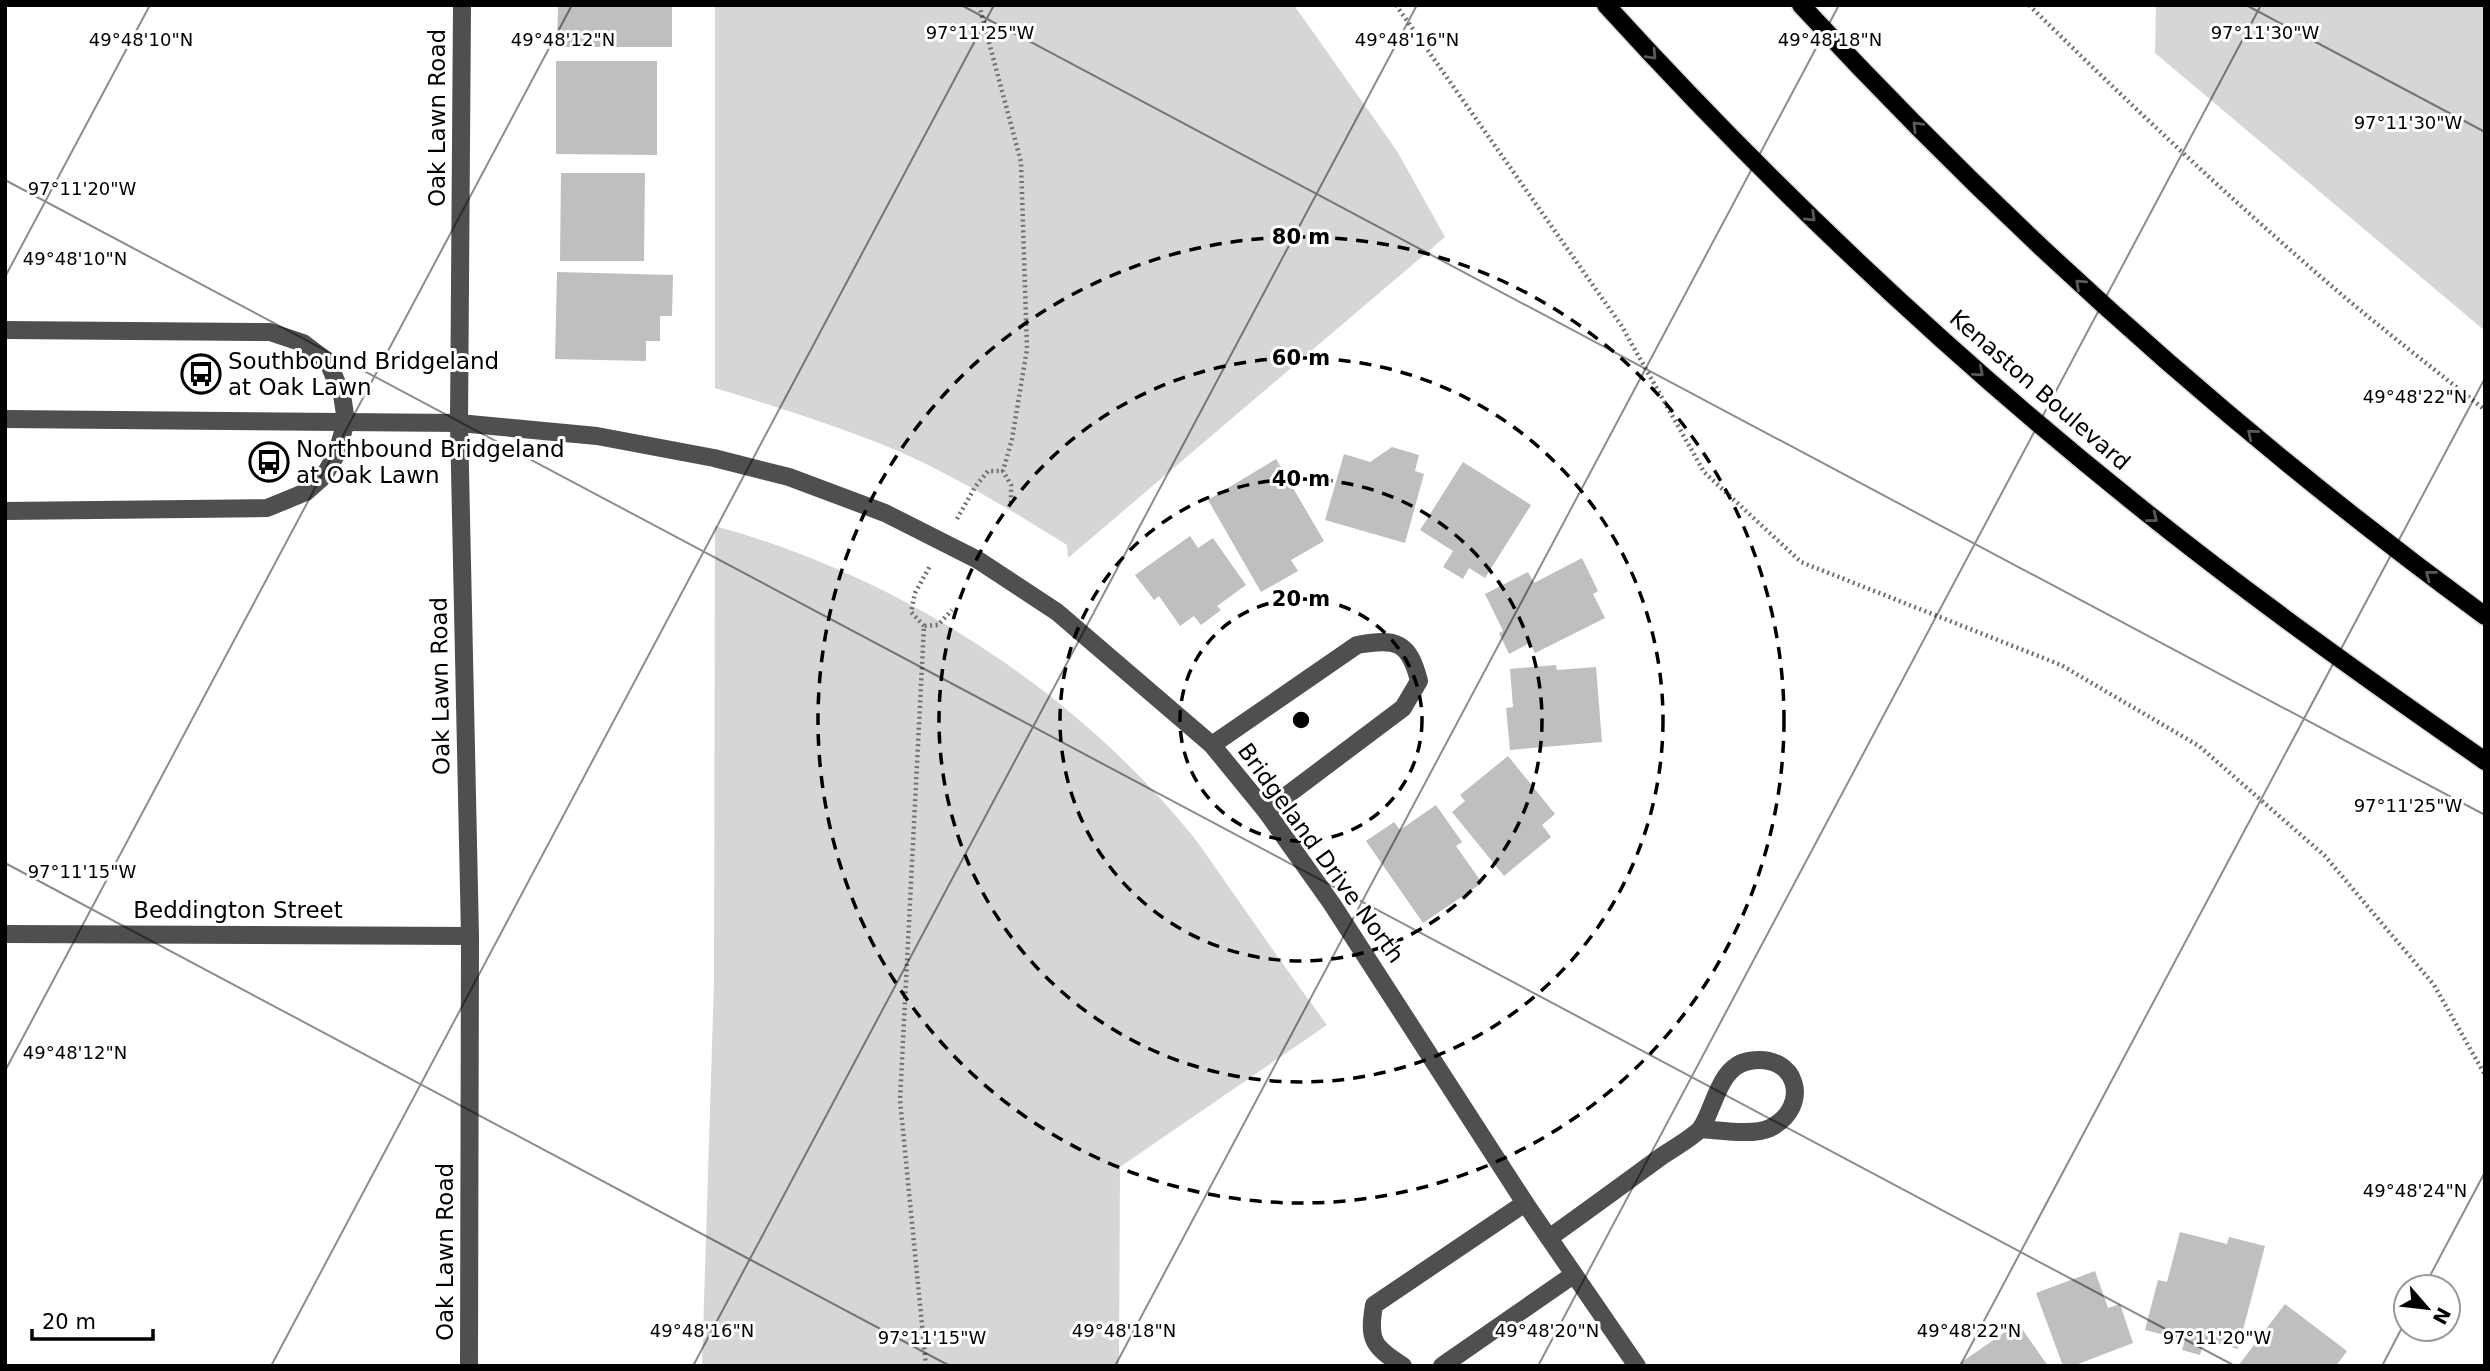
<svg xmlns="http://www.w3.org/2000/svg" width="2490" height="1371" viewBox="0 0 2490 1371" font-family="'DejaVu Sans',sans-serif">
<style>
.green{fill:#d6d6d6}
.building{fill:#bfbfbf}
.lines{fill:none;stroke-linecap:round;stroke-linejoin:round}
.major-casing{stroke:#dbdbdb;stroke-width:21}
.path{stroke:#717171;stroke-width:4.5;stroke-dasharray:2 3.5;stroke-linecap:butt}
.minor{stroke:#4f4f4f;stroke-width:18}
.major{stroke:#000;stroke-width:18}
.oneway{stroke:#595959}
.ticks{fill:none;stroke:#000;stroke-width:2;stroke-opacity:0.45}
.ring{fill:none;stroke:#000;stroke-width:3.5;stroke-dasharray:12 9}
.labels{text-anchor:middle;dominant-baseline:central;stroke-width:6;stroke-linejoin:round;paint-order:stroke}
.street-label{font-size:23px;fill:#000;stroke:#fff}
.poi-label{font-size:23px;fill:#000;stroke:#fff;text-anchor:start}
.ticks-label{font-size:18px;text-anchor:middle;fill:#000;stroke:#fff;stroke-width:6;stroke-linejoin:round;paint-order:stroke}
.centre{fill:#000;stroke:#fff;stroke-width:3.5}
.ring-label{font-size:21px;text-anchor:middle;font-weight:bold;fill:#000;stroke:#fff;stroke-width:6;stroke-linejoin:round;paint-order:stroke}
</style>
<rect width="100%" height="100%" fill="#fff"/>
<g class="green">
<path d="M715,5H1294L1397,151L1445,237L1068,558L1067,545C1012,511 957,477 898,451C838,426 777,407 715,388Z"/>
<polygon points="2156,5 2485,5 2485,331 2155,53"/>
<path d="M715,526C898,576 1072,688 1192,835C1208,856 1223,879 1238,900C1267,942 1297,984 1327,1025L1120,1167L1119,1366H702L714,982Z"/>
</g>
<g class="building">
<polygon points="558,5 672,5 672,47 557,47"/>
<polygon points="556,61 657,61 657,155 556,154"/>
<polygon points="561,173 645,173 644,261 560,261"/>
<polygon points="557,272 673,275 672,316 660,316 660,341 646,341 646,361 555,359"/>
<polygon points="1392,447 1419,455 1415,471 1424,474 1405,543 1325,520 1344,454 1370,462"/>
<polygon points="1276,459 1324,541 1291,560 1298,571 1261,592 1208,500"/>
<polygon points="1463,462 1531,505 1485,578 1469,568 1463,579 1443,567 1453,551 1420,530"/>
<polygon points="1190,536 1198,548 1213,538 1246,585 1217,606 1221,610 1201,625 1194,616 1180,626 1159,596 1154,600 1135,575"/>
<polygon points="1582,558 1598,591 1593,594 1605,618 1535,653 1530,643 1509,654 1499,633 1503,631 1485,594 1528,572 1534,583"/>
<polygon points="1556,665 1557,670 1596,667 1602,742 1510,750 1506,708 1513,707 1510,669"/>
<polygon points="1508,756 1555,814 1542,825 1551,837 1504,876 1452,812 1465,801 1460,795"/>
<polygon points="1436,805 1462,842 1456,846 1482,883 1423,923 1366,841 1394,822 1400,830"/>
<polygon points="2180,1232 2227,1244 2229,1237 2265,1246 2238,1349 2204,1340 2200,1355 2182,1350 2185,1340 2145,1330 2158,1280 2167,1282"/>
<polygon points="2095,1271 2108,1308 2120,1304 2133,1343 2073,1366 2063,1366 2036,1293"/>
<polygon points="2285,1304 2347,1351 2336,1366 2238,1366"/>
<polygon points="2018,1323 2048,1366 1956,1366"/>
</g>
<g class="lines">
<g class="major-casing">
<g id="major">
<path d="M1606,5C1770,185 1947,353 2137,505C2249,595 2367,679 2485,761"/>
<path d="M1801,5C2009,230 2238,435 2485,616"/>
</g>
</g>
<g class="path">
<polyline points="979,5 1021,162 1027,349 1012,439 1003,471 1011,485 1011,505"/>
<polyline points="1396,5 1621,325 1704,472 1801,562 2061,665 2199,746 2325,856 2434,985 2485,1075"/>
<path d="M2029,5C2126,101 2225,194 2328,283C2379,327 2433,368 2485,410"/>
<polyline points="957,519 975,487 988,471 1003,471"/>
<polyline points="924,626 911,612 915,593 930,566"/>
<polyline points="926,1366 900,1100 924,626 938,625 952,610"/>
</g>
<g class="minor">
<polyline points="462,5 459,423 470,936 469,1366"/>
<polyline points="5,330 270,332 303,343 328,362 342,395 346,421 337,453 324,476 306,492 267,508 5,511"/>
<polyline points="5,419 459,423 597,436 714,458 789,477 885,513 978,560 1057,612 1212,745 1266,811 1332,904 1525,1203 1637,1366"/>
<path d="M1212,745L1357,645C1396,638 1409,641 1419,681L1403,708L1266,811"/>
<polyline points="5,934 470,936"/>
<path d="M1549,1238C1587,1211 1625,1183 1662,1156C1672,1149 1694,1137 1701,1128C1715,1107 1719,1066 1749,1061C1798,1052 1812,1107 1770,1128C1753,1136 1719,1130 1700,1129"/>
<path d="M1403,1366C1373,1346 1368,1341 1374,1305L1525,1203"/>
<polyline points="1442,1366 1573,1275"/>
</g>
<use href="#major" class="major"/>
</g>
<defs><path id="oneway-chevron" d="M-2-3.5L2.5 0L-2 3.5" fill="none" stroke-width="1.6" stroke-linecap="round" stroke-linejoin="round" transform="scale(1.75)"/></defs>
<g class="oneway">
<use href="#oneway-chevron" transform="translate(1652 55) rotate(47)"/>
<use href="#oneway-chevron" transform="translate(1917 126) rotate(-134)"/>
<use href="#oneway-chevron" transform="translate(1811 217) rotate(44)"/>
<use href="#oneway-chevron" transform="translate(2080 284) rotate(-138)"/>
<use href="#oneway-chevron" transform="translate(1979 372) rotate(41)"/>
<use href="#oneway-chevron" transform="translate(2252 434) rotate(-140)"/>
<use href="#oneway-chevron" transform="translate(2153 518) rotate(38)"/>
<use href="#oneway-chevron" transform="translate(2430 575) rotate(-142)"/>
</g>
<path class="ticks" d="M961,5L2485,815M2246,5L2485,132M5,180L2235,1366M5,277L150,5M5,863L950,1366M5,1071L572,5M2424,1287L2485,1172M271,1366L994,5M693,1366L1417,5M1115,1366L1839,5M1538,1366L2261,5M1960,1366L2485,378M2382,1366L2406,1320"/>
<g class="ring">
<circle cx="1301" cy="720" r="121"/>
<circle cx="1301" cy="720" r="241"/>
<circle cx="1301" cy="720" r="362"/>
<circle cx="1301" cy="720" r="483"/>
</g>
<defs>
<g id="bus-ring" transform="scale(2.0125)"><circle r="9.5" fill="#fff" stroke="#000" stroke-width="1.5"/><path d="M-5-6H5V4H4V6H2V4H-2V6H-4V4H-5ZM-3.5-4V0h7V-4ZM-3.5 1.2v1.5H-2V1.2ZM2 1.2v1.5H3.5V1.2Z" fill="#000"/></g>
</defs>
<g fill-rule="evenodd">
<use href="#bus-ring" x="201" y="374"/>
<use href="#bus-ring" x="269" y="462"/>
</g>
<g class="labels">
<g class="street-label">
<text transform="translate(437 118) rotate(-90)">Oak Lawn Road</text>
<text transform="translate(2040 390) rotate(41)">Kenaston Boulevard</text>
<text transform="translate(440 686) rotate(-91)">Oak Lawn Road</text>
<text transform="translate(1321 853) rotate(54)">Bridgeland Drive North</text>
<text x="238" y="910">Beddington Street</text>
<text transform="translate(445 1252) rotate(-90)">Oak Lawn Road</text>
</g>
<g class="poi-label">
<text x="228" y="361">Southbound Bridgeland<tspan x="228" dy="26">at Oak Lawn</tspan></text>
<text x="296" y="449">Northbound Bridgeland<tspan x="296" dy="26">at Oak Lawn</tspan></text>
</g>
</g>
<g class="ticks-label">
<text x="980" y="39">97°11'25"W</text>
<text x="2265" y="39">97°11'30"W</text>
<text x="141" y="46">49°48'10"N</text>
<text x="563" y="46">49°48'12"N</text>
<text x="1407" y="46">49°48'16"N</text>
<text x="1830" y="46">49°48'18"N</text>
<text x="2408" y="129">97°11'30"W</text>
<text x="82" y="195">97°11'20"W</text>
<text x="75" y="265">49°48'10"N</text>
<text x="2415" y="403">49°48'22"N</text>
<text x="2408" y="812">97°11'25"W</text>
<text x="82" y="878">97°11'15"W</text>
<text x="75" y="1059">49°48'12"N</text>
<text x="2415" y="1197">49°48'24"N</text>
<text x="702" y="1337">49°48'16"N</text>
<text x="1124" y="1337">49°48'18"N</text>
<text x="1547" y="1337">49°48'20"N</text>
<text x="1969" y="1337">49°48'22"N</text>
<text x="932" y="1344">97°11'15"W</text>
<text x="2217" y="1344">97°11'20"W</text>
</g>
<circle cx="1301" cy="720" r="10" class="centre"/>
<g class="ring-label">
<text x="1301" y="244">80 m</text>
<text x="1301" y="365">60 m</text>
<text x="1301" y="486">40 m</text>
<text x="1301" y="606">20 m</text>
</g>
<rect width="2490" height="1371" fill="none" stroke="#000000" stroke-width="14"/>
<g transform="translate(2427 1308) rotate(118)"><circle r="33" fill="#ffffff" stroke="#999999" stroke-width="2"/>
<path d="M0-5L12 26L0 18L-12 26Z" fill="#000000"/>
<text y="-10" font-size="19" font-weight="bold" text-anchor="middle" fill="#000000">N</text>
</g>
<path d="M32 1329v10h121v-10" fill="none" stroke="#000000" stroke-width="3.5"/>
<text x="42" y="1329" font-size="21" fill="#000000" stroke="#ffffff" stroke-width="5" paint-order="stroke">20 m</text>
</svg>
